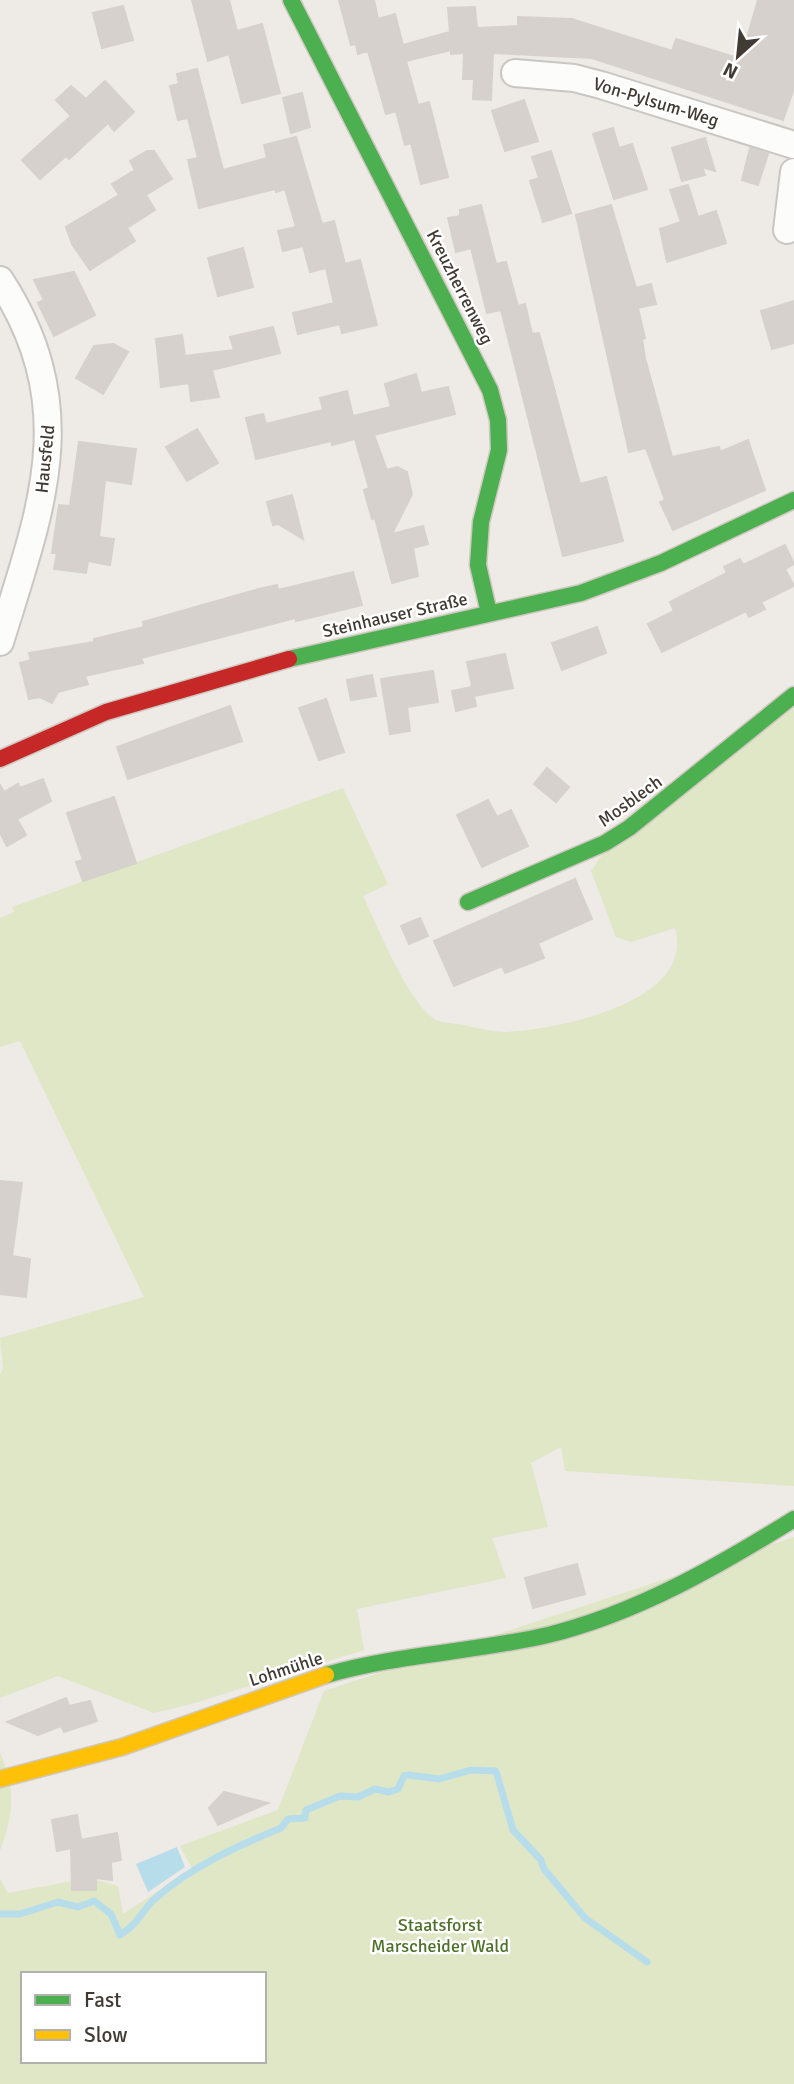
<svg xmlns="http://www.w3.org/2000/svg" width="794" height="2084" viewBox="0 0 794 2084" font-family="Signika,sans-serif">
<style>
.green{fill:#dfe7c7;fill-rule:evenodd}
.water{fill:#b8ddea}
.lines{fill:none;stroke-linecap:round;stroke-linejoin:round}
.stream{stroke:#b8ddea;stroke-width:7}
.building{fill:#d6d1cd;stroke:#d6d1cc;stroke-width:2}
.street-casing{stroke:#cac6c2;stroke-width:30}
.fast-casing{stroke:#cec8bf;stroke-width:19}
.slow-casing{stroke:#cec8bf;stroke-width:19}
.jam-casing{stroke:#cec8bf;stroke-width:19}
.street{stroke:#fcfcfb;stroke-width:26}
.fast{stroke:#4caf50;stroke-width:16}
.slow{stroke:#ffc107;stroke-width:16}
.jam{stroke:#c62828;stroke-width:16}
.labels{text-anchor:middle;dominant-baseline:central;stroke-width:5;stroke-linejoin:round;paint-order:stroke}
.street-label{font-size:18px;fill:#423b34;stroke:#fff}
.park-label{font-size:18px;fill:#4e712a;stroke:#fff}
</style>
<rect width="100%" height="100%" fill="#eeeae6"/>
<g class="green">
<path d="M794,708V1486L565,1471L561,1447L531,1463L548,1527L492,1538L506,1578L357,1609L364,1650L195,1703L154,1713L58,1676L0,1698V1375L3,1368L0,1338L144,1297L20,1041L0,1047V918L14,912L12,907L343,788L388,884L363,896C377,925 409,1005 436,1020C442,1023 451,1023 457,1024C472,1026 490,1032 505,1032C557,1030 697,1002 675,928L631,942L616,937L591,871L604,852Z"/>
<path d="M794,1537V2084H0V1879L8,1893L89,1878L118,1886L123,1914L192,1869L180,1846L278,1810L324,1691ZM23,1974H264V2061H23Z"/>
<path d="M0,1752C16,1792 14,1811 0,1851Z"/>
</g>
<polygon class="water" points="177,1847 185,1867 148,1892 136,1864"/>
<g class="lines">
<path class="stream" d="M0,1914H20L58,1902L78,1907L94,1901L111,1914L120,1935C140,1923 142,1909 157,1897C193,1866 237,1846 281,1828L288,1819L305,1818L306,1810L340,1796L358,1797L375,1789L389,1792L398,1789L404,1776L409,1775L439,1779L471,1770L496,1771L513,1830L541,1860L544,1869L585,1918L647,1962"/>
</g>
<g class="building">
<polygon points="192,0 229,0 237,31 262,24 280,93 242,103 229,54 208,61"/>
<polygon points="339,0 374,0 378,19 395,14 403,45 450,32 448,8 475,7 477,28 518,26 518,17 572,19 672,51 676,39 741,59 758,0 794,0 794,88 783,120 592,58 493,53 491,100 473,99 474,79 463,79 464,53 451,54 451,50 406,61 418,105 429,102 448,177 421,184 411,143 405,145 396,111 386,114 368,51 358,54 356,44 351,45"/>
<polygon points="123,6 133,40 102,48 93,13"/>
<polygon points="197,69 223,170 267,158 264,145 296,137 322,224 334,221 345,264 360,260 377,325 342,333 340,324 298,334 293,313 334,303 326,268 310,272 303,246 283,251 278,231 296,227 285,189 276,192 275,189 199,208 188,160 198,158 188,118 178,120 170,86 179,84 177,74"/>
<polygon points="105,81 134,112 114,131 108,123 69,159 66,156 40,179 22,160 71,116 56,100 71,86 86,99"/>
<polygon points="302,93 310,127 291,133 283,98"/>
<polygon points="524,100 538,141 505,151 492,111"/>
<polygon points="613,128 619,148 632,144 647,189 614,199 593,134"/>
<polygon points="705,138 715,171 702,167 705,175 682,181 672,148"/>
<polygon points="750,148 768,154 758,185 742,180"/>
<polygon points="147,151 154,151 172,179 146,195 155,210 127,228 135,241 90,270 72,244 66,227 119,195 112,184 135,170 130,161"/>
<polygon points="551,151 571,213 543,222 530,181 539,178 532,157"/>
<polygon points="688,185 698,217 716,211 726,243 667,262 660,229 681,222 670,190"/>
<polygon points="481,205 496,264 506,262 518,306 525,304 532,334 539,333 580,484 606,477 623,541 563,556 501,310 487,313 471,248 456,252 448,218 460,216 460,210"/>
<polygon points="611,205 636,288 651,284 656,304 638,308 645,338 642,339 645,358 672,457 719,447 720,452 748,440 765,490 673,530 660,502 665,500 646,448 629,452 576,215"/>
<polygon points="243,248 253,287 218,296 208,258"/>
<polygon points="74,272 95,315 54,336 38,303 44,300 34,280"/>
<polygon points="794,301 794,343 772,349 761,311"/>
<polygon points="273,327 280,353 212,370 219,397 191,401 189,383 161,387 156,339 182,335 185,356 234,350 230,337"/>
<polygon points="113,344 128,352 103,394 76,378 94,346"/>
<polygon points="416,374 421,393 448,387 455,414 374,435 387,470 397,467 407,472 412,494 392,534 423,526 428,544 413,548 418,576 392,583 375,518 372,519 364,490 369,488 355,439 332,445 331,441 256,459 246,418 263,414 266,424 323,410 320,398 347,391 353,416 391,407 385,384"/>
<polygon points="197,429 218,463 187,481 166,447"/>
<polygon points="79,442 136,449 131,484 105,480 99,537 114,539 110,565 88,561 86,573 54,569 57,553 52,553 59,505 70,506"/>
<polygon points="292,495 303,539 278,524 273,525 267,502"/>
<polygon points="785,545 794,564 785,569 794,586 761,602 765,609 749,617 746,611 662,652 648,624 674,611 670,602 727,573 724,567 740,559 743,565"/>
<polygon points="353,572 362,605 296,621 295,618 141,658 143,663 85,676 88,684 58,692 52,703 40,697 29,699 20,663 31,660 29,653 94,642 94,639 144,627 143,622 259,589 277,585 278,590"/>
<polygon points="597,627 606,653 562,670 552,643"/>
<polygon points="505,654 513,688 474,696 476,706 456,711 452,691 472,687 474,696 467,662"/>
<polygon points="433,671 438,702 407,707 410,731 390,734 381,679"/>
<polygon points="372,675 376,696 351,700 347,680"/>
<polygon points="326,699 344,752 319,760 299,708"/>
<polygon points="230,706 242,741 128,779 117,747"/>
<polygon points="547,768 569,787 556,802 534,784"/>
<polygon points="43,779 51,801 17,819 26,835 7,846 0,833 0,785 4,792 18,784 20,788"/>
<polygon points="114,797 136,863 83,881 76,862 83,860 67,813"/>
<polygon points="488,800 497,817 511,810 528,846 482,867 457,815"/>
<polygon points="575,879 592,919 538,943 544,958 505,973 502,966 454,986 434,941"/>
<polygon points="420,918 428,936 409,944 401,926"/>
<polygon points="0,1181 22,1183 12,1256 30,1259 26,1297 0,1294"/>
<polygon points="577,1564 585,1594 533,1608 525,1578"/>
<polygon points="66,1698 69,1706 90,1701 97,1721 64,1732 61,1726 38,1735 7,1722"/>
<polygon points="224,1792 268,1803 218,1825 209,1808"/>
<polygon points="77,1815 81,1840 117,1833 121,1860 111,1862 112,1880 96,1878 96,1890 72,1890 71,1848 57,1851 52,1820"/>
</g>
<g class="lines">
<g class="street-casing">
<g id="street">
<polyline points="515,73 574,78 601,85 794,145"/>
<polyline points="787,230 794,172"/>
<path d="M0,280C83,408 41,509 0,642"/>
</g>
</g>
<g class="fast-casing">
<g id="fast">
<polyline points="291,0 490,390 498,420 499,450 481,522 478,565 489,613"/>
<polyline points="289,659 581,593 661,563 794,500"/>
<polyline points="468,902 605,843 629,828 794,695"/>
<path d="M326,1675C399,1654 475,1652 548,1635C637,1613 717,1567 794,1519"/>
</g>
</g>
<g class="slow-casing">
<polyline id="slow" points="0,1779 122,1747 326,1675"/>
</g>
<g class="jam-casing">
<polyline id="jam" points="0,759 106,712 289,659"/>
</g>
<use href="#street" class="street"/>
<use href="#fast" class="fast"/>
<use href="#slow" class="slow"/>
<use href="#jam" class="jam"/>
</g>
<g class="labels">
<g class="street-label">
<text transform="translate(656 102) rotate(17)">Von-Pylsum-Weg</text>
<text transform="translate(460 287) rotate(63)">Kreuzherrenweg</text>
<text transform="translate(45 459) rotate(-84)">Hausfeld</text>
<text transform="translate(395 615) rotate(-13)">Steinhauser Straße</text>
<text transform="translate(630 801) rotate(-36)">Mosblech</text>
<text transform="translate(286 1669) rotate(-18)">Lohmühle</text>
</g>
<g class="park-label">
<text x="440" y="1925">Staatsforst<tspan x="440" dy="21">Marscheider Wald</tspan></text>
</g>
</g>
<rect x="21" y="1972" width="245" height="91" fill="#ffffff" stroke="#b3b1ae" stroke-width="2"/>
<rect x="35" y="1995" width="35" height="10" fill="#4caf50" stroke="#b3b1ae" stroke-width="2"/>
<text x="84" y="2007" font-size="21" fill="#423b34">Fast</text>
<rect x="35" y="2030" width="35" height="10" fill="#ffc107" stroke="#b3b1ae" stroke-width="2"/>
<text x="84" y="2042" font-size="21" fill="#423b34">Slow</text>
<g transform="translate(738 56) rotate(207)" stroke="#ffffff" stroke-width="5" paint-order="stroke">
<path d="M0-5L12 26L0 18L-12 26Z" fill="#423b34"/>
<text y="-10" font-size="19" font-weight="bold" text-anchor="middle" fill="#423b34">N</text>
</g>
</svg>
